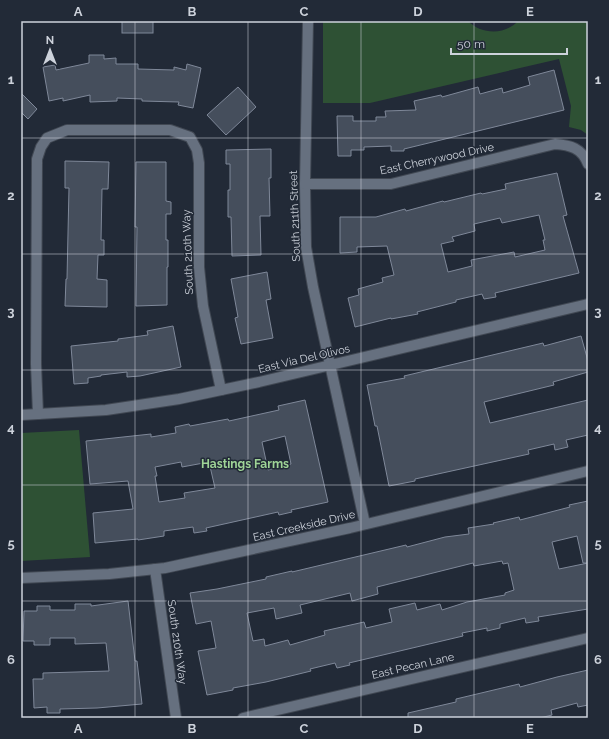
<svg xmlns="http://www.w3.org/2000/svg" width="609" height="739" viewBox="0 0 609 739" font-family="Raleway,sans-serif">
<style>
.green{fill:#2e5134}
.building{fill:#454e5c;stroke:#7f8899;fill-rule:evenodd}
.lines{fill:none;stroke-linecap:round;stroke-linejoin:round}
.minor-casing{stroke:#414853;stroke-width:12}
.minor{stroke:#66707f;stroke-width:10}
.grid{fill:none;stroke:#cdd2db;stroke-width:1;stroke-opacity:0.55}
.labels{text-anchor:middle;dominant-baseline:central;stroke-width:3;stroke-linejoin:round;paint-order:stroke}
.street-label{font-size:11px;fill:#cdd2db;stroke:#222a37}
.neighbourhood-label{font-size:12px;font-weight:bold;fill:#9fd497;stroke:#222a37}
.neatline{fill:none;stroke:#cdd2db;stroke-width:1.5}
.grid-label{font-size:13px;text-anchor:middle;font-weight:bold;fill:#cdd2db}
</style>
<rect width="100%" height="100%" fill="#222a37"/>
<g class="green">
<path d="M323,21H468C482,35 505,35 518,21H588V135L581,130L569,127L571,106L559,59L370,103H323Z"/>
<polygon points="79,430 90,557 21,561 21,433"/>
</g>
<g class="building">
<rect x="122" y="21" width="31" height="12"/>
<polygon points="89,55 104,55 104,59 116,58 116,64 138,64 138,69 174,70 174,67 186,70 187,64 201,68 193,108 178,105 179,102 142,101 142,99 117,98 117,101 90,102 90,95 63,101 63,98 49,101 43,67 55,65 56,70 89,63"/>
<polygon points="554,70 564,110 404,149 404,151 391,151 391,146 364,147 364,150 351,150 351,156 338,156 337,116 353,116 353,121 376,121 376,117 386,117 385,111 416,110 414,101 441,95 442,97 478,87 480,94 502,88 503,93 530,85 528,77"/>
<polygon points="238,87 256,107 226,135 207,115"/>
<polygon points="21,93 37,109 28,119 21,112"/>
<polygon points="271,149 271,178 269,178 270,216 260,216 261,255 232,256 231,217 228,217 228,190 230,190 230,164 226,164 226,150"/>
<polygon points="65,161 109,162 108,189 102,189 101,240 104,240 104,255 98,255 97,279 107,280 107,307 65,306 66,279 67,279 69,188 65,188"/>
<polygon points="136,162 166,162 166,201 171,202 171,214 166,214 166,240 168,240 168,267 167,267 167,305 136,306 137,227 135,227"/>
<path d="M557,173L567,215L563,216L579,273L495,293L496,297L484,299L482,294L456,300V302L417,312L418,314L391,319V318L355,327L348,298L359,295L358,289L383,282L382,278L394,275L387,246L357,247V252L340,253V217H376L405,209L406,211L443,201L444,202L481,193L482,194L506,189L505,184ZM539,215L545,240H543L545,250L515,257L514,252L471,260L472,266L448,272L441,244L454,241L452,237L475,231L474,224L500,218L502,223Z"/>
<polygon points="267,272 271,299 266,300 273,338 241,344 235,318 238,317 231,279"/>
<polygon points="173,326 181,367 140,376 127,377 127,372 101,375 101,376 88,378 88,383 74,384 71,346 118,341 118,339 148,335 147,331"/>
<polygon points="581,336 588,361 588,372 553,382 554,385 484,402 490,423 588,400 588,435 566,440 568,447 555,450 554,444 528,450 529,454 415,479 415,481 389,486 377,426 375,426 367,385 405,378 404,376 543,343 544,346"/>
<path d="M305,400L328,502L291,510L292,512L279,515L278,512L206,528L207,531L194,533L193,527L164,531V536L138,540V539L95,543L93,513L133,509L128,481L90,484L86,441L151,434V437L176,433L175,427L189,424L190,426L228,419L229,421L279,410L278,406ZM285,436L291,464L268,470L262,442ZM181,462L182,467L209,462L215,488L184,493L185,498L159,502L155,476H157L155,467Z"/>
<path d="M588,501V563H583L577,536L552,542L559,569L588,563V609L538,617L539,621L526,623L525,618L500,624V628L487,631V628L462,633L463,636L349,663L350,665L337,668L335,663L310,669L311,671L266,682L233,688V690L207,695L198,651L216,648L211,621L196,624L190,593L217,589L266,579V577L292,571V572L406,545L407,547L445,537L469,534L468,528L494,524L493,523L519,517L520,520L570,507L569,505ZM502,561L503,564L508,563L514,590L505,593V595L467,602L442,610L440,604L417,610L415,603L389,609L392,622L366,628L364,622L324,631L325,635L290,645L288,640L265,646L264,639L253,641L247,613L274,608L276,619L302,613L300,605L350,593L352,601L378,594L377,587L473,563L474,566Z"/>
<polygon points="128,601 135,661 137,661 142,704 97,708 60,709 60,713 47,713 47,707 34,708 33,679 43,679 43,673 109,671 106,643 75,644 75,638 50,638 50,645 34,645 34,641 23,641 24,611 37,611 37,606 50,606 50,610 75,610 75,604 91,604 91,606"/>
<polygon points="588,670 588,705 578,707 577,703 551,710 552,715 540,718 408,718 408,713 456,702 456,699 519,684 520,687 557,677"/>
</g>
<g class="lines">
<g class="minor-casing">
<g id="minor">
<polyline points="308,21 305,184 306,247 313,287 365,524"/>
<path d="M305,184H391L555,144C570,145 582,148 588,164"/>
<polyline points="38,414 36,364 37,159 41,147 47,138 67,130 170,130 190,137 197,150 199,163 199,267 203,306 221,390"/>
<polyline points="21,415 106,410 179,399 259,382 588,304"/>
<polyline points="155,569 176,718"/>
<polyline points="21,578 109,574 165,568 350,528 588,471"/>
<polyline points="243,718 588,638"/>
</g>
</g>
<use href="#minor" class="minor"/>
</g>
<path class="grid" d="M135,21V718M248,21V718M361,21V718M474,21V718M21,138H588M21,254H588M21,370H588M21,485H588M21,601H588"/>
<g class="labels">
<g class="street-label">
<text transform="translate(437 159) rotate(-12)">East Cherrywood Drive</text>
<text transform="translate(295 216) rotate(-92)">South 211th Street</text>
<text transform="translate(188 252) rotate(-92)">South 210th Way</text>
<text transform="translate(304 359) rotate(-13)">East Via Del Olivos</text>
<text transform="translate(304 526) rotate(-13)">East Creekside Drive</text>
<text transform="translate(177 642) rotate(82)">South 210th Way</text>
<text transform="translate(413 666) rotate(-13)">East Pecan Lane</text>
</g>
<g class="neighbourhood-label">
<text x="245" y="464">Hastings Farms</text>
</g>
</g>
<rect width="609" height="739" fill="none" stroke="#222a37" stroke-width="44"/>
<g transform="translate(50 50)" stroke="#222a37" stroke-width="3" paint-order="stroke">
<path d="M0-3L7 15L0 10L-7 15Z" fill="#cdd2db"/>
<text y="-6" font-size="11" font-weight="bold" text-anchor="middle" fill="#cdd2db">N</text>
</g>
<path d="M451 48v6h116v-6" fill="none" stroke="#cdd2db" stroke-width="2"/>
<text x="457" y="48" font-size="12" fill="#cdd2db" stroke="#222a37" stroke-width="3" paint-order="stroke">50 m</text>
<rect x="22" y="22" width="565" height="695" class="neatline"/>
<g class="grid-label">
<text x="78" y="16">A</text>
<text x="192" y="16">B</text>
<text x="304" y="16">C</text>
<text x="418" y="16">D</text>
<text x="530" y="16">E</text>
<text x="11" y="84">1</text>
<text x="598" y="84">1</text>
<text x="11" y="200">2</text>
<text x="598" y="200">2</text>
<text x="11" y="316">3</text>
<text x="598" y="316">3</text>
<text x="11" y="432">4</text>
<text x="598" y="432">4</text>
<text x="11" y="548">5</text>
<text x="598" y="548">5</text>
<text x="11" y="664">6</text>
<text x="598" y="664">6</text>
<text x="78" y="733">A</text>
<text x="192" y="733">B</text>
<text x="304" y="733">C</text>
<text x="418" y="733">D</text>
<text x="530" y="733">E</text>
</g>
</svg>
